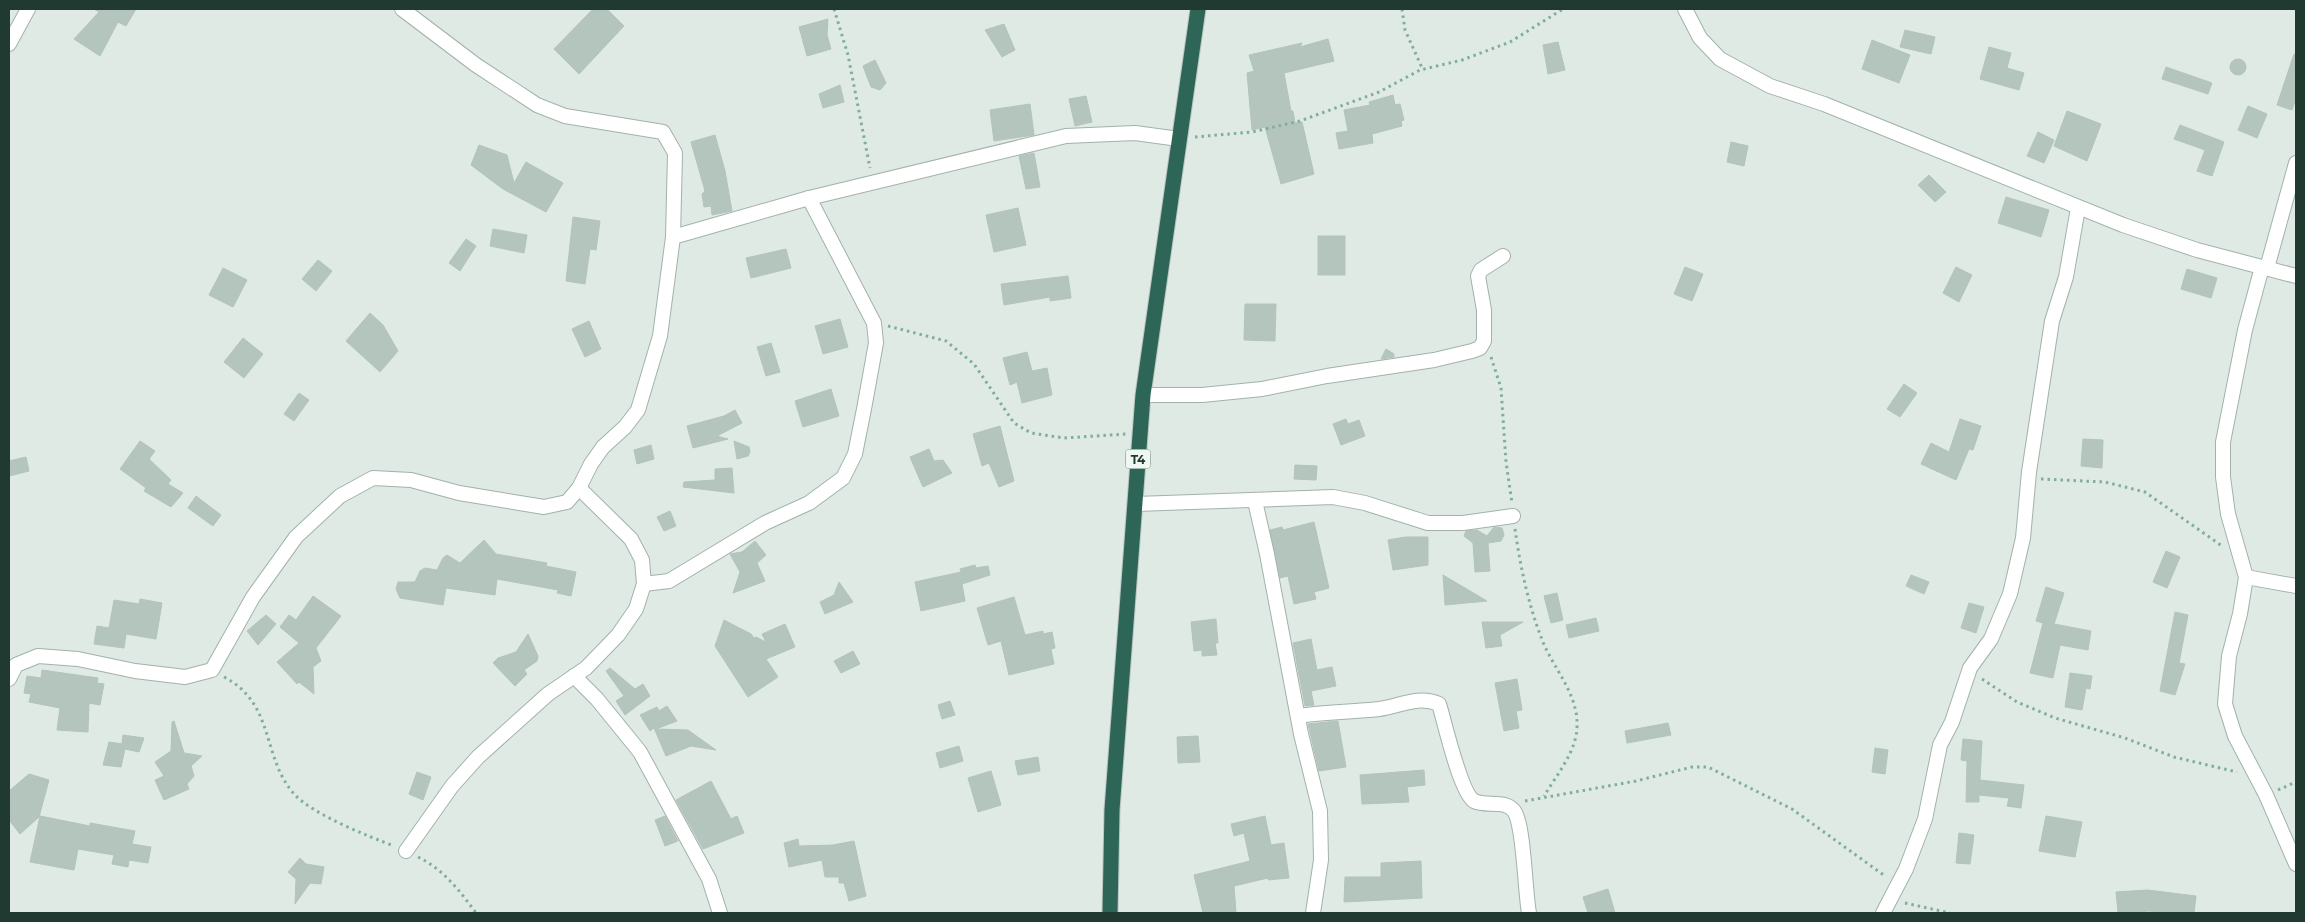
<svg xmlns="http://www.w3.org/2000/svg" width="2305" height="922" viewBox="0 0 2305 922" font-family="Montserrat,sans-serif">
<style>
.building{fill:#b4c5bd;stroke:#b2c4bb}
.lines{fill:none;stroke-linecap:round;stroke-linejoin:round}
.street-casing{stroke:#a2b2ab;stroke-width:16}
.highway-casing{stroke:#bcc4c1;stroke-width:17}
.path{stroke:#80ae9c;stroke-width:3;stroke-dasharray:2.5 4;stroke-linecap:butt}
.street{stroke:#fff;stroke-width:14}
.highway{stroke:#2d6657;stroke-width:15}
.labels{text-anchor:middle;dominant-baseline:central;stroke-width:4;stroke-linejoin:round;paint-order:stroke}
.shield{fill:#eff7f3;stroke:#5e736b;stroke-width:1}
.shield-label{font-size:12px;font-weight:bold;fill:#203a31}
</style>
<rect width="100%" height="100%" fill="#dfeae5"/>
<g class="building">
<polygon points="94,9 136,9 126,26 118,22 100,56 74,39 99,12"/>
<polygon points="593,9 607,9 624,26 579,74 554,49"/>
<polygon points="828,19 827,35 831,49 807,56 799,27"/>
<polygon points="1004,24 1015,50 1002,57 985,30"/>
<polygon points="1905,30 1935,37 1931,54 1900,47"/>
<polygon points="1328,39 1334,61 1284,73 1291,111 1293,111 1295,123 1302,122 1314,174 1281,184 1265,127 1252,130 1247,73 1254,71 1249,55 1302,43 1300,47"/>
<polygon points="1872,40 1910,55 1899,83 1862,69"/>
<polygon points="1558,42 1565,70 1548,74 1543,45"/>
<polygon points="1989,47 2011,53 2007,68 2024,73 2019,90 1980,79"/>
<polygon points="2294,54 2296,55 2296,98 2292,110 2277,105"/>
<circle cx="2238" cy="67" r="8"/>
<polygon points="875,60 886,83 880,90 871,87 863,66"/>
<polygon points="2166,67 2212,83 2208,94 2162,79"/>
<polygon points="840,85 844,102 823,108 819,94"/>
<polygon points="1393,95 1395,105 1400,104 1404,120 1401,121 1402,126 1372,134 1373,143 1339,149 1336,133 1348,131 1344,110 1370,105 1369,102"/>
<polygon points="1086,96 1092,122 1075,126 1069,99"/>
<polygon points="1030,104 1034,135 994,141 990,110"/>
<polygon points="2248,106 2267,114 2257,138 2238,130"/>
<polygon points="2067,111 2101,124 2087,161 2054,146"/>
<polygon points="2180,125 2224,142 2212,176 2197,171 2205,150 2174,139"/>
<polygon points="2038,132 2054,140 2044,163 2027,156"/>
<polygon points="715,135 725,171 732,211 712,215 711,206 704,207 702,194 705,191 691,142"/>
<polygon points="1731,142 1748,146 1744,166 1727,162"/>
<polygon points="479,145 507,155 514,183 526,162 563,183 546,212 503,189 471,165"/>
<polygon points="1034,153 1040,187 1026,189 1019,156"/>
<polygon points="1929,175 1946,192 1935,202 1918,185"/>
<polygon points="2006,197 2049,210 2041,237 1998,223"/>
<polygon points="1018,208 1026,245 994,252 986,215"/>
<polygon points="573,217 600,221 596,250 590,249 585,284 566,281"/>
<polygon points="493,229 527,235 524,253 490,246"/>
<rect x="1318" y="236" width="27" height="39"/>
<polygon points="466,239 476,246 460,271 449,263"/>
<polygon points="786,249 791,268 751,278 746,258"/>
<polygon points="318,260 332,271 316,291 302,279"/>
<polygon points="1685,267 1703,274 1692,301 1674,294"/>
<polygon points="1956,267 1972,275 1959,302 1943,293"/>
<polygon points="223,268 247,280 233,307 209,295"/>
<polygon points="2187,269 2217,278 2211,298 2181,289"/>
<polygon points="1068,276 1071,298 1050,301 1050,297 1004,305 1001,284"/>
<polygon points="1245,304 1276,304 1275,341 1244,340"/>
<polygon points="370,313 383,325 398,351 380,372 346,341"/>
<polygon points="840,319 848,347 823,354 815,326"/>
<polygon points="589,321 601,349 585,357 572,329"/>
<polygon points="243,338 263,354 244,378 224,362"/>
<polygon points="771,343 780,372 766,376 757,347"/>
<polygon points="1386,349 1394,354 1394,357 1381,359"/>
<polygon points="1027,352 1032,371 1047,368 1052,395 1022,403 1017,382 1010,385 1003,358"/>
<polygon points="1904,384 1917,393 1900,417 1887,409"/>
<polygon points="831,389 839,416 803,427 795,401"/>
<polygon points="299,393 309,400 294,421 284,414"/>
<polygon points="735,410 742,423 717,436 728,439 693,448 687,426 724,416"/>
<polygon points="1346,419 1348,424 1359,420 1365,436 1341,445 1333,424"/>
<polygon points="1960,419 1981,426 1973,450 1969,449 1956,480 1921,464 1931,443 1949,452"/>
<polygon points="1000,426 1014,481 999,487 989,463 982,466 973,434"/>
<polygon points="2083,439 2103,440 2102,468 2081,466"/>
<polygon points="140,441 155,451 149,459 171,480 168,484 183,493 171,507 144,491 146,488 120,469"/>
<polygon points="734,441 749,447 750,452 748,456 737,459"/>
<polygon points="651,445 654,459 637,464 634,450"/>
<polygon points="929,449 934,461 943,460 952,473 923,487 910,457"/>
<polygon points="26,457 29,471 9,476 9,461"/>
<polygon points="1295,465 1317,466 1316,480 1294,479"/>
<polygon points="732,468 734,493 683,487 684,482 715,480 715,469"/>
<polygon points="196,496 221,515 213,526 188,508"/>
<polygon points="670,511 676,526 664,531 657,517"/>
<polygon points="1314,522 1329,588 1314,592 1316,599 1294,604 1288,576 1280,578 1270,530 1282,527 1283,530"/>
<polygon points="1494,527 1502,528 1504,535 1501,541 1488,543 1490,571 1475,572 1473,543 1464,536 1466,531 1477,530 1487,536"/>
<polygon points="1405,537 1428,537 1428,565 1393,570 1388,540"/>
<polygon points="484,540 496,554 547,563 546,566 576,572 571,596 557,593 558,590 497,579 495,595 446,588 443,605 400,598 396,589 398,582 415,582 420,571 425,568 437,570 443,558 447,555 460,563"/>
<polygon points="755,541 766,555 757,563 765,581 733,593 740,572 730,554 742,552"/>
<polygon points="2166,551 2180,557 2167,588 2153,582"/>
<polygon points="975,565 976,568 988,566 990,575 962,584 965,601 921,611 915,582 961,572 960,569"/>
<polygon points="1443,575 1487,601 1445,605"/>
<polygon points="1911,575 1929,582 1924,594 1906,586"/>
<polygon points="839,582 853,602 825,614 820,602 834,595"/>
<polygon points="2046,587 2064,593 2054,624 2091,631 2088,650 2060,645 2053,678 2030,673 2043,623 2036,621"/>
<polygon points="1557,593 1563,620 1551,623 1544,596"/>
<polygon points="313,596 341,616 316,648 321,661 313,667 314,694 299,682 297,684 277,662 299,643 280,627 289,615 296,620"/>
<polygon points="1014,597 1025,635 1043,631 1043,634 1052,632 1055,648 1051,649 1054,664 1009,675 1001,641 988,645 977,608"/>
<polygon points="140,599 162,603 156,639 126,634 124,648 94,644 97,626 109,628 114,600 139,604"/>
<polygon points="1969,603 1984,607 1976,633 1961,628"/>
<polygon points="2175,612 2188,615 2179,663 2185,664 2175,695 2160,691"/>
<polygon points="266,615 276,624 258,645 247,631"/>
<polygon points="1596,618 1599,631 1569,638 1566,625"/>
<polygon points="1216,619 1218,643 1215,643 1217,655 1202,656 1202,650 1194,651 1191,622"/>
<polygon points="724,620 751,634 754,638 756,637 766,642 762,634 785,624 795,647 766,659 778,677 748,697 715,646"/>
<polygon points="1482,622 1523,622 1500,635 1502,646 1486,648"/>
<polygon points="528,634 538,656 537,661 524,670 527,674 515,686 493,663 498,658 516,652"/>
<polygon points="1311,639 1317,670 1332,667 1336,686 1311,691 1314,705 1305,706 1293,643"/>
<polygon points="853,651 860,664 841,673 834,661"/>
<polygon points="610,668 635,689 643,684 650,696 625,715 616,701 624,696 606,671"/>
<polygon points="42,670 98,678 97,683 104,684 100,705 89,703 88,732 57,730 60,708 29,702 31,694 24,693 27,676 41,678"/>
<polygon points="2070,673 2092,676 2090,689 2086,688 2082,710 2065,707"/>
<polygon points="1517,679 1522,710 1516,711 1519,728 1504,731 1495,683"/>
<polygon points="950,701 955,715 942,719 938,705"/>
<polygon points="667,706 677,721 656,729 688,730 716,750 691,746 666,756 654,728 650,731 640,715 657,707 659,711"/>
<polygon points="174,721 184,753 202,756 191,766 194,776 187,784 189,789 164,800 155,780 164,776 155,762 171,751 172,722"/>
<polygon points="1338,721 1346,767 1319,771 1308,724"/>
<polygon points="1668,723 1671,735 1627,743 1625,731"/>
<polygon points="123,735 144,738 139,752 125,749 121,767 103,765 109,742 122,744"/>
<polygon points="1198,736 1200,762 1178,763 1177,737"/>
<polygon points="1963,739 1982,741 1980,780 2024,785 2021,808 2007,806 2009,798 1979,795 1979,802 1966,802 1967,761 1961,760"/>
<polygon points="959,746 963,761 940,768 936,753"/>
<polygon points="1875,748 1888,750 1885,774 1872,772"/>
<polygon points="1038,757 1040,771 1018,775 1015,761"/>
<polygon points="1424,770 1425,785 1407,787 1409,802 1362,804 1360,775"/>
<polygon points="991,771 1001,805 978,812 968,778"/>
<polygon points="417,772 431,777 423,800 409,794"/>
<polygon points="29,774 49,780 39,817 20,834 9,820 9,791"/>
<polygon points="711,781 731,819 737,816 744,833 703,849 676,800"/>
<polygon points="40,816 90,826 90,823 135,831 132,844 151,847 148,863 129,860 128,867 112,864 114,855 78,849 74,870 30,862"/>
<polygon points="665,816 678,841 665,846 655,820"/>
<polygon points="1265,816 1271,845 1284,843 1289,878 1268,880 1268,878 1234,886 1236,913 1203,913 1194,875 1250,861 1244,833 1234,836 1231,824"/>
<polygon points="2046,816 2082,822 2075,857 2039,851"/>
<polygon points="1959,833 1974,835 1970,864 1956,863"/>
<polygon points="798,839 799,846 833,845 854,841 866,896 849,901 844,883 839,883 839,877 825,877 822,860 789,867 784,843"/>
<polygon points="300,858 306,864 324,867 321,884 310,883 295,904 296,879 288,872"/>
<polygon points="1421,861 1422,898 1344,902 1345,877 1381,877 1381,863"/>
<polygon points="1608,889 1615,913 1588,913 1583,897"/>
<polygon points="2147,890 2196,896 2194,913 2146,911 2146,913 2118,913 2116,892"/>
</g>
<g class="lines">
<g class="street-casing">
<g id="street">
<polyline points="1685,9 1700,38 1720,59 1770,86 1824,104 2123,225 2197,250 2296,276"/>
<polyline points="9,44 28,9"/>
<polyline points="673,237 809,198 1066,136 1135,133 1179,139"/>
<polyline points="2262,267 2245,330 2223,442 2223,477 2228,514 2246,577 2240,614 2229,656 2225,704 2235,736 2266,795 2296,864"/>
<polyline points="2267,268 2296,163"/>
<polyline points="1143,395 1202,395 1262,389 1327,376 1434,360 1472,351 1480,348 1484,341 1484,310 1478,276 1481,270 1503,256"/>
<polyline points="1255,501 1267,554 1301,734 1320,811 1321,860 1313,913"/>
<polyline points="1136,504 1333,497 1365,503 1428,523 1463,523 1513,516"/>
<polyline points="2246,577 2296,586"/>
<polyline points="644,584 669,581 765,523 809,503 843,478 855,454 864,409 876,343 874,323 809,198"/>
<polyline points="574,676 597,699 640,752 709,879 720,913"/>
<polyline points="9,679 16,665 38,656 78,659 135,671 185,677 212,670 253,597 296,537 340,496 373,478 411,480 459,493 544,507 567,502 579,488 591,464 603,447 625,427 638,410 660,336 673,237 675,153 663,132 565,116 537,105 476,65 402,9"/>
<path d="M1298,716C1325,712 1352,712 1379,709C1400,706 1418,695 1439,704C1445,723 1460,792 1474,801C1486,807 1505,799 1514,811C1524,824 1525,892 1529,913"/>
<polyline points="406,851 452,786 478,757 548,694 586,668 618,635 636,609 644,584 642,560 631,539 579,488"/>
<polyline points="1883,913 1906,869 1925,819 1940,745 1952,722 1970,668 1991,639 2010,594 2023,538 2029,472 2052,321 2066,277 2078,208"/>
</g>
</g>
<g class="highway-casing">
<polyline id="highway" points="1110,913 1112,810 1143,395 1198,9"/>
</g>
<g class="path">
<polyline points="834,9 848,55 870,168"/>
<polyline points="1402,9 1405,30 1423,70"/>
<polyline points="1195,137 1252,132 1300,121 1379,92 1420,70 1462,60 1510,42 1563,9"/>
<polyline points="888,326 946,341 974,364 1014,423 1031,433 1064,438 1127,434"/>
<polyline points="1491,357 1501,388 1506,462 1512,503"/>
<polyline points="2041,479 2105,482 2145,492 2222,546"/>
<path d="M1515,529C1520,565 1528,603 1541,637C1552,668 1579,693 1577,728C1576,752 1556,776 1544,796"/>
<path d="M224,677C276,704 261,758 295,795C314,815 368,836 394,846"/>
<polyline points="1982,679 2017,702 2055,718 2125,738 2174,757 2237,772"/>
<polyline points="2278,790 2296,782"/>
<polyline points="1525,801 1636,781 1692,767 1708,767 1792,809 1885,876"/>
<path d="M418,857C443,869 460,891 476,913"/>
<polyline points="1905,903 1950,913"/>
</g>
<use href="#street" class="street"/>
<use href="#highway" class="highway"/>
</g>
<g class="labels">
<rect class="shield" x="1125.5" y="449.5" width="25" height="19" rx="4"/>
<g class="shield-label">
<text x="1138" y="459">T4</text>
</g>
</g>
<rect width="2305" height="922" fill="none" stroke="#203a31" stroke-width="20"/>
</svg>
